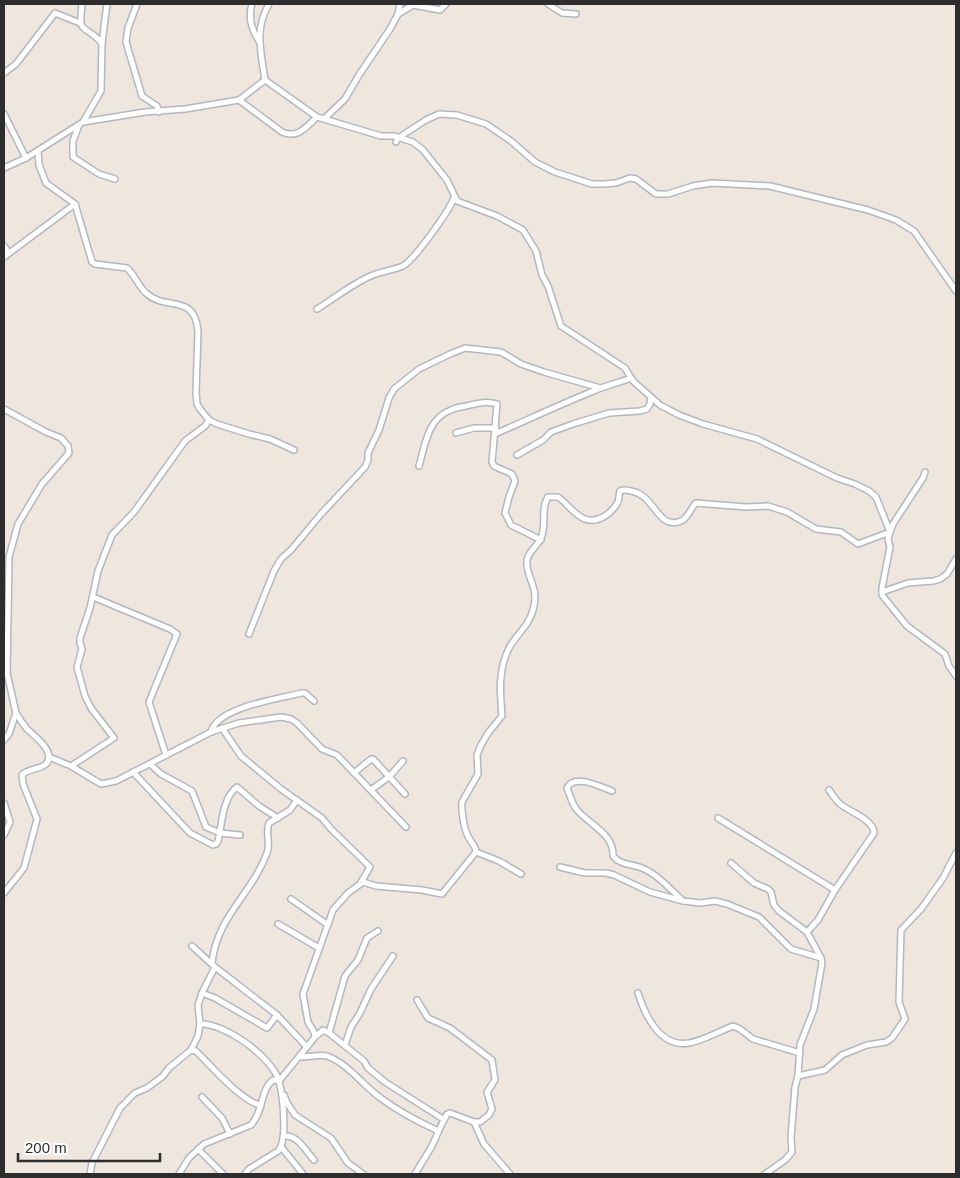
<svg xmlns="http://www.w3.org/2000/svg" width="960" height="1178" viewBox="0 0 960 1178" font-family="Arial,sans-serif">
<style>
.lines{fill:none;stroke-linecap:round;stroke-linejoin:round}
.minor-casing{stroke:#b2b7c1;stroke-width:8}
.minor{stroke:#fff;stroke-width:5}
</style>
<rect width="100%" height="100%" fill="#efe6de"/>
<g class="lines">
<g class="minor-casing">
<g id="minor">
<path d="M82,4C78,38 84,22 102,43"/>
<polyline points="137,4 128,28 126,42 142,96 157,106 159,112"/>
<path d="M252,4C248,17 251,29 259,41"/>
<path d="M269,4C254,29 261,52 265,80L317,117L324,119L345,99L359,75L390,29L398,14L400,4"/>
<polyline points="548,4 562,13 576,14"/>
<polyline points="398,14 413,5 440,10 446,4"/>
<polyline points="4,73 16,64 55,13 80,23"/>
<path d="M239,100L282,132C298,139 306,127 317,117"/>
<polyline points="4,114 26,158"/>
<polyline points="324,119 381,136 394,136 413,142 423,150 447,180 457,201 497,216 523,230 536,251 542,275 548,286 561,326 625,368 633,381 660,405 679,415 703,424 757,439 837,478 855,484 869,491 876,497 890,532 888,539 890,547 882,588 882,595 907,626 945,654 949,666 956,676"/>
<polyline points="83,122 101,91 102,43 107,4"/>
<polyline points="79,125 73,141 73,157 99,174 115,179"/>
<polyline points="396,142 398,138 426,120 439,114 457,115 486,124 511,141 535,162 555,172 592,184 604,184 616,183 630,178 636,179 656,194 668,194 693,186 712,183 770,186 868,210 896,220 914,231 956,291"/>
<path d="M38,151L39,165L46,183L75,204L92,262L95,264L127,268C135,275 138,286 146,293C166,312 194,292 198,331L196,392L197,404L200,409L209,420L217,424L249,434L270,439L294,450"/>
<polyline points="4,168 26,158 83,122 145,112 185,109 239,100 265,80"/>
<polyline points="4,246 9,253"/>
<polyline points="4,257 75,204"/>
<path d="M317,309C335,298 353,283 373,275C383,271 394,270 403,266C415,259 449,211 454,198"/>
<polyline points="4,409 46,432 61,438 68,446 69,453 42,484 18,524 9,557 7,673 16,713 9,734 4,740"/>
<polyline points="456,433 474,428 496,428"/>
<path d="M495,434C527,420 559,405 591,392C604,386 618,383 631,378"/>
<polyline points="517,455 543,440 551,432 573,424 609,413 640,411 647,409 650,404 651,397"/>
<path d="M419,466C425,445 428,418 451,410C457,407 464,407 470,405C480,403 488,401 497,404L492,462L494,466L512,474L515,481L509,497L505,513L511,525L541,540"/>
<polyline points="882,592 908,583 933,581 940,579 947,574 956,559"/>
<polyline points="93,597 170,629 177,634 149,702 166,755"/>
<polyline points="249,634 274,571 281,559 291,550 321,514 365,467 368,460 368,453 379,430 389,398 394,389 419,369 450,354 465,348 501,352 521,364 544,372 600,388"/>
<polyline points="222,728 241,756 281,789 322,818 331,829 368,865 370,867 360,884"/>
<path d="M211,732C217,707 279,699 301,693H305L314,701"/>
<polyline points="49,757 71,766 101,784 116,781 211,732 239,723 281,717 291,719 297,723 322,749 337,755 406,827"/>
<polyline points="150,764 161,774 192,791 206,827 220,833 240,835"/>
<polyline points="71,766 114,738 91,708 85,696 77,667 82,649 80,643 80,638 90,608 98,571 112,535 134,512 185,441 205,426 209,420"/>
<path d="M133,772L190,833L213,845L216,844L218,841C222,825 222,798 237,787L259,806L278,818"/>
<polyline points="354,773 371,759 373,759 405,794"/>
<polyline points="371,790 390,776 403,761"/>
<path d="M612,791C601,787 574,773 567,788C570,795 572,804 577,810C590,825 614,834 613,856C620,865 632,864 642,868C657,874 669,888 681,899"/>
<polyline points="4,803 10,822 4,835"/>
<polyline points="718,818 835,890"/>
<polyline points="476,852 499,861 521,874"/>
<polyline points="731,863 754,883 768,889 771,892 774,905 779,911 807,932"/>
<polyline points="560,867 585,873 606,873 614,875 650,892 683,901 700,903 715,901 727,904 759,917 791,949 821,958"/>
<path d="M4,893L24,868L37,819L23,784L22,775C28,768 40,770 46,764C57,752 34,736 27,729C23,724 19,718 16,713"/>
<polyline points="291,899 328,925"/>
<polyline points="278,924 319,948"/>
<polyline points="192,946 215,967 277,1015 307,1047"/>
<path d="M212,963C217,916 252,894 267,853C271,843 265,832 269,823L290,810L297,800"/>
<polyline points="202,993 215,998 267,1028 277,1015"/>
<path d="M638,993C645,1015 660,1048 689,1043C702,1041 720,1031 733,1026L740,1029L753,1039L800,1053"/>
<path d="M200,1024C225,1023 272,1057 279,1081L315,1037L314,1032L308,1022L303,994L333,910L348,893L363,882L376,886L422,890L442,894L476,852C476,845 469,841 467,834C464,827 461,810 462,802L478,774L477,755L481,745L488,733L502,716C500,693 498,670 509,648C518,632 530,626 534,606C538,587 528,580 527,565C525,554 537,547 541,538C547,526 540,509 548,497H558C567,503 574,515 585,519C598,524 612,513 618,502C619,499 619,494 620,491C624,489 627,490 631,491C636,492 641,494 645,498C656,507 663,529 681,521C688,518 691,508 696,503L746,507L768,506L787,512L816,529L841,532L858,544L890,532L893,524L923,478L925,472"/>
<polyline points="329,1033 345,976 358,960 367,938 378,931"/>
<polyline points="315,1037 323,1030 329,1033 364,1061 368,1068 385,1082 443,1119"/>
<polyline points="345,1045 351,1027 360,1013 371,989 393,956"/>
<path d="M191,1050L196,1051C210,1065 243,1103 261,1105"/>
<path d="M300,1057C308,1057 323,1054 327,1056C349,1064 363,1086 382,1099C398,1111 417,1121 436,1130H439L447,1114L450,1113L474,1122H480L489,1115L492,1109L487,1092L495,1080L492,1060L450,1028L428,1018L417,1000"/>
<polyline points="798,1076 825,1070 842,1055 867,1045 886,1042 892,1038 905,1019 899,1002 901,930 921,909 943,878 956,853"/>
<polyline points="284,1095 287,1103 295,1115 331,1138 348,1163 363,1174"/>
<polyline points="202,1097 222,1118 230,1134"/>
<polyline points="474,1122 484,1144 510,1174"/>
<path d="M284,1136C298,1135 305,1150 314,1160"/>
<polyline points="282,1148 303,1174"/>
<polyline points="198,1149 223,1174"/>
<polyline points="90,1174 92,1163 120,1108 135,1093 147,1088 163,1076 169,1068 191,1050 198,1036 200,1024 198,1005 202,993 215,967"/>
<path d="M179,1174L189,1158L204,1144L251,1125C264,1111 260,1090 273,1080L279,1081C283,1096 288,1140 278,1151L249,1169L245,1174"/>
<polyline points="415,1174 432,1146 439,1130"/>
<path d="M765,1174L785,1160L792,1152L791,1138L795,1087L798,1076L800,1045L814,1009L822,963L821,958L807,932L818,920L835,890L874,833C874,819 847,811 839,803C835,799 832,794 829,790"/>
</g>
</g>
<use href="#minor" class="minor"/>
</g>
<rect width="960" height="1178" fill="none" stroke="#2d2d2d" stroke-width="10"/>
<path d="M18 1153v8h142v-8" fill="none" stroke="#2d2d2d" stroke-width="2.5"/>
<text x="25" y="1153" font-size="15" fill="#2d2d2d" stroke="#ffffff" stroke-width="4" paint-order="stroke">200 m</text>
</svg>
